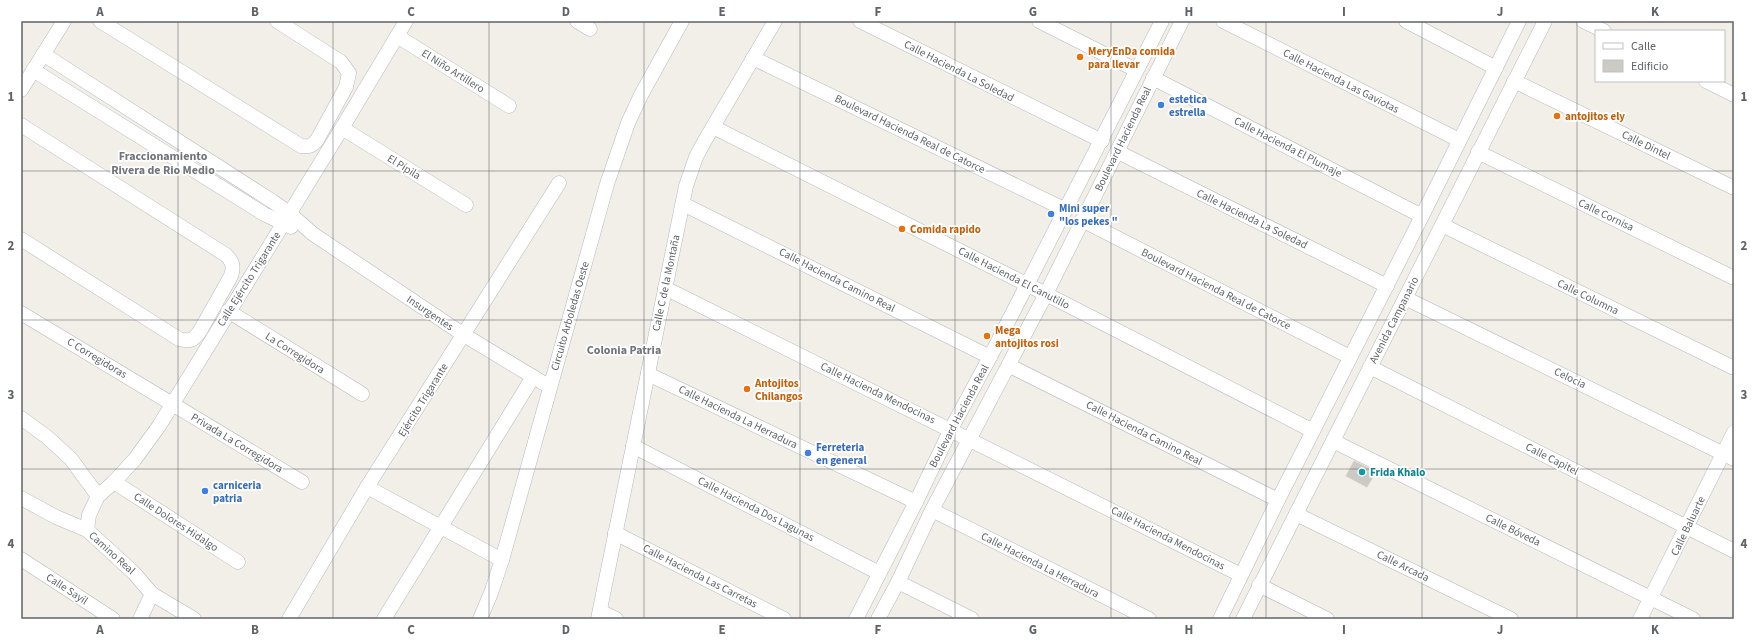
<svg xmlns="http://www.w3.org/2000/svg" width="1755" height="640" viewBox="0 0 1755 640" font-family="'Source Sans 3',sans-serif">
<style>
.building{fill:#cccac5;stroke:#d6d1c6}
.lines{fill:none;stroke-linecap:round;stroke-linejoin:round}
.minor-casing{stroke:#b5b8bc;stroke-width:15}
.minor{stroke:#fff;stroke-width:14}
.grid{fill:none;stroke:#5f6368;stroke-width:1;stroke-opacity:0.55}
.food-dot{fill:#e8710a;stroke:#fff;stroke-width:1.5}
.shop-dot{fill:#3f7fe0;stroke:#fff;stroke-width:1.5}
.culture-dot{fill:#0f9aa8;stroke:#fff;stroke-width:1.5}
.labels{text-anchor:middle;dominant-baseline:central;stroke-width:3.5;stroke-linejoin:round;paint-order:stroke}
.food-label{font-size:11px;font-weight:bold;fill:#c56008;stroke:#fff;text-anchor:start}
.street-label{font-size:11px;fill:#5f6368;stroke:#fff}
.shop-label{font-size:11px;font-weight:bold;fill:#366cbe;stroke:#fff;text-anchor:start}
.culture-label{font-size:11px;font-weight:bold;fill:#0d838f;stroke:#fff;text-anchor:start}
.neighbourhood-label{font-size:12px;font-weight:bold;fill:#70757a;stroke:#fff}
.neatline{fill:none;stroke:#5f6368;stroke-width:1.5}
.grid-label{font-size:13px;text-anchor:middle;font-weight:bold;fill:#5f6368}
</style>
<rect width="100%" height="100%" fill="#f1efe8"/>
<polygon class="building" points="1354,461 1376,472 1367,487 1346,476"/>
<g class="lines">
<g class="minor-casing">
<g id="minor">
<path d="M100,21L301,146C309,147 312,146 317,140L346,87L349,73L341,62L277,21"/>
<polyline points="577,21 590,29"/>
<polyline points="860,21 1102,141"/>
<polyline points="1039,21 1136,70"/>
<polyline points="1223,21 1459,140"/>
<polyline points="1406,21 1496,68"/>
<polyline points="1583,21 1604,31"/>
<polyline points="397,36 509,106"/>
<polyline points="43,54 272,201 289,213 313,234 464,335 550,387"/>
<polyline points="753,58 1066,210"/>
<polyline points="33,70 264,214 291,227"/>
<polyline points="1153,78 1422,216"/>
<polyline points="1514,81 1734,188"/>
<polyline points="1706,81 1734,95"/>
<polyline points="21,90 64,21"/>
<path d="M21,125L226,255C233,262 234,267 231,276L200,331C194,340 190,342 179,339L21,239"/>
<polyline points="713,127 1046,294 1313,431"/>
<polyline points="342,128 466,205"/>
<polyline points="1118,152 1387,286"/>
<polyline points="1478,152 1734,278"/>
<polyline points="683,204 990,357"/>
<polyline points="1082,220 1350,357"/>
<polyline points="1442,225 1734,368"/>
<polyline points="665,288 1241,575"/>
<polyline points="1405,298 1734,459"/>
<polyline points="228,311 362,394"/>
<polyline points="21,313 302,482"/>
<polyline points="1010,366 1278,500"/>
<polyline points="1370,367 1734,551"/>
<polyline points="648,374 916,502"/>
<polyline points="21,418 47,437 71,459 98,496"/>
<polyline points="1333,441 1693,619"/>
<polyline points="633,446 879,573"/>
<polyline points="114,482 238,562"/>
<polyline points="367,487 502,560"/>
<polyline points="21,498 56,517 87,530 134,573 152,594 194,619"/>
<polyline points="932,510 1149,619"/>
<polyline points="1296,514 1511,619"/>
<polyline points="87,530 89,515 98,496 114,482 135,459 159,426 342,128 406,21"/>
<polyline points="615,533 784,619"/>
<polyline points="21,559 113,619"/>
<polyline points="898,582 972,619"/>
<polyline points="1259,585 1327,619"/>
<polyline points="600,611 616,619"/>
<polyline points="140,619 152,594"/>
<polyline points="289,619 367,487 559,183"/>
<polyline points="384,619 533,377"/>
<polyline points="480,619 491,593 502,560 607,184 628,123 641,95 682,21"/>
<polyline points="598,619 686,186 696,157 704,142 775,21"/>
<polyline points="856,619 916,502 951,429 990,357 1162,21"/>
<polyline points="878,619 898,582 932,510 1046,294 1182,21"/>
<polyline points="1220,619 1278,500 1422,216 1519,21"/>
<polyline points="1243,619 1545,21"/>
<polyline points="1640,619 1734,432"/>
</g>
</g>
<use href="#minor" class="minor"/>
</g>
<path class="grid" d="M178,21V619M333,21V619M489,21V619M644,21V619M800,21V619M955,21V619M1111,21V619M1266,21V619M1422,21V619M1577,21V619M21,171H1734M21,320H1734M21,469H1734"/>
<g class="food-dot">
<circle cx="1080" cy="57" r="4"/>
<circle cx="1557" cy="116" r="4"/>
<circle cx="902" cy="229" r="4"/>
<circle cx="987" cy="336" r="4"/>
<circle cx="747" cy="389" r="4"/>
</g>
<g class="shop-dot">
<circle cx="1161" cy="105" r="4"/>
<circle cx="1051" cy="214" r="4"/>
<circle cx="808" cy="453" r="4"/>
<circle cx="205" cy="491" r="4"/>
</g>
<circle class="culture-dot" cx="1362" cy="472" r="4"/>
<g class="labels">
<g class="food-label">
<text x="1088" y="51">MeryEnDa comida<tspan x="1088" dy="13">para llevar</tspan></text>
<text x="1565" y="116">antojitos ely</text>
<text x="910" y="229">Comida rapido</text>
<text x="995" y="330">Mega<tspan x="995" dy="13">antojitos rosi</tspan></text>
<text x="755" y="383">Antojitos<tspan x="755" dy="13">Chilangos</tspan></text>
</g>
<g class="street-label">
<text transform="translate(453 71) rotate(32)">El Niño Artillero</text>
<text transform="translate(959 71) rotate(27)">Calle Hacienda La Soledad</text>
<text transform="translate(1341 81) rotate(27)">Calle Hacienda Las Gaviotas</text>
<text transform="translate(910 134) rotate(26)">Boulevard Hacienda Real de Catorce</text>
<text transform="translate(1123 139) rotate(-64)">Boulevard Hacienda Real</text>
<text transform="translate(1646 145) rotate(26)">Calle Dintel</text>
<text transform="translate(1288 147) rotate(27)">Calle Hacienda El Plumaje</text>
<text transform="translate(404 167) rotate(32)">El Pípila</text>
<text transform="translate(1606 215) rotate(26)">Calle Cornisa</text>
<text transform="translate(1252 219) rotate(26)">Calle Hacienda La Soledad</text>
<text transform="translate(1014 278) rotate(27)">Calle Hacienda El Canutillo</text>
<text transform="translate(249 279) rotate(-58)">Calle Ejército Trigarante</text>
<text transform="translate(837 280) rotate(27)">Calle Hacienda Camino Real</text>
<text transform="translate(666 283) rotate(-78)">Calle C de la Montaña</text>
<text transform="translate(1216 289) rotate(27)">Boulevard Hacienda Real de Catorce</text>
<text transform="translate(1588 297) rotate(26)">Calle Columna</text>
<text transform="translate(430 313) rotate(34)">Insurgentes</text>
<text transform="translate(570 316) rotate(-74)">Circuito Arboledas Oeste</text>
<text transform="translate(1394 320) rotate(-63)">Avenida Campanario</text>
<text transform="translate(295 353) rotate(32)">La Corregidora</text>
<text transform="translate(97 358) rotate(31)">C Corregidoras</text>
<text transform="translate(1570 378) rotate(26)">Celocia</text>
<text transform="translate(878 393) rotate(26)">Calle Hacienda Mendocinas</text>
<text transform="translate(423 400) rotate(-58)">Ejército Trigarante</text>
<text transform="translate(959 416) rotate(-62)">Boulevard Hacienda Real</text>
<text transform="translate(738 417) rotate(26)">Calle Hacienda La Herradura</text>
<text transform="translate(1144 433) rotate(27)">Calle Hacienda Camino Real</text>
<text transform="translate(237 443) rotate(31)">Privada La Corregidora</text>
<text transform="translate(1552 459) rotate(27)">Calle Capitel</text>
<text transform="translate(756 509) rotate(27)">Calle Hacienda Dos Lagunas</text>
<text transform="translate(176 522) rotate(33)">Calle Dolores Hidalgo</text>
<text transform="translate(1688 526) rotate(-64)">Calle Baluarte</text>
<text transform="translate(1513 530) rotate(26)">Calle Bóveda</text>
<text transform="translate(1168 538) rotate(27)">Calle Hacienda Mendocinas</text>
<text transform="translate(112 553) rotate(42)">Camino Real</text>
<text transform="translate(1040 565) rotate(27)">Calle Hacienda La Herradura</text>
<text transform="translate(1403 566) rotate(26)">Calle Arcada</text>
<text transform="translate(700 576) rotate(27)">Calle Hacienda Las Carretas</text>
<text transform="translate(67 589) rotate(33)">Calle Sayil</text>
</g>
<g class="shop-label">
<text x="1169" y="99">estetica<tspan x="1169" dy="13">estrella</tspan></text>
<text x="1059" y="208">Mini super<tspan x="1059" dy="13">"los pekes "</tspan></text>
<text x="816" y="447">Ferreteria<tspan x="816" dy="13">en general</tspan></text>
<text x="213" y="485">carniceria<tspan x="213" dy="13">patria</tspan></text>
</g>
<g class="culture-label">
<text x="1370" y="472">Frida Khalo</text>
</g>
<g class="neighbourhood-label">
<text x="163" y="156">Fraccionamiento<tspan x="163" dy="14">Rivera de Rio Medio</tspan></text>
<text x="624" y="350">Colonia Patria</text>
</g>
</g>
<rect width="1755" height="640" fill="none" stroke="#ffffff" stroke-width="44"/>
<rect x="1595" y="30" width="130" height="52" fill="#ffffff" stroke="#bfc1c3"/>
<rect x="1603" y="43" width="20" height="6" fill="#ffffff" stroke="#bfc1c3"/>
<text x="1631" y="50" font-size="12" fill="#5f6368">Calle</text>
<rect x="1603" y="60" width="20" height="12" fill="#cccac5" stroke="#bfc1c3"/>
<text x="1631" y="70" font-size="12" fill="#5f6368">Edificio</text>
<rect x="22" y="22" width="1711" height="596" class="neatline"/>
<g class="grid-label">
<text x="100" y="16">A</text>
<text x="255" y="16">B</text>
<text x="411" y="16">C</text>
<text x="566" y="16">D</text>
<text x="722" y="16">E</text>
<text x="878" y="16">F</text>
<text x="1033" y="16">G</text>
<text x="1189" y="16">H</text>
<text x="1344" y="16">I</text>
<text x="1500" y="16">J</text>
<text x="1655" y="16">K</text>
<text x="11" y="101">1</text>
<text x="1744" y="101">1</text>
<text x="11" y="250">2</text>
<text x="1744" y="250">2</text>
<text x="11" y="399">3</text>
<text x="1744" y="399">3</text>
<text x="11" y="548">4</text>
<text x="1744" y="548">4</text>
<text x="100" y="634">A</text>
<text x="255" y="634">B</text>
<text x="411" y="634">C</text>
<text x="566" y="634">D</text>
<text x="722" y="634">E</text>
<text x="878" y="634">F</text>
<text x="1033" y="634">G</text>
<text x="1189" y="634">H</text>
<text x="1344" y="634">I</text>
<text x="1500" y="634">J</text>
<text x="1655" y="634">K</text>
</g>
</svg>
